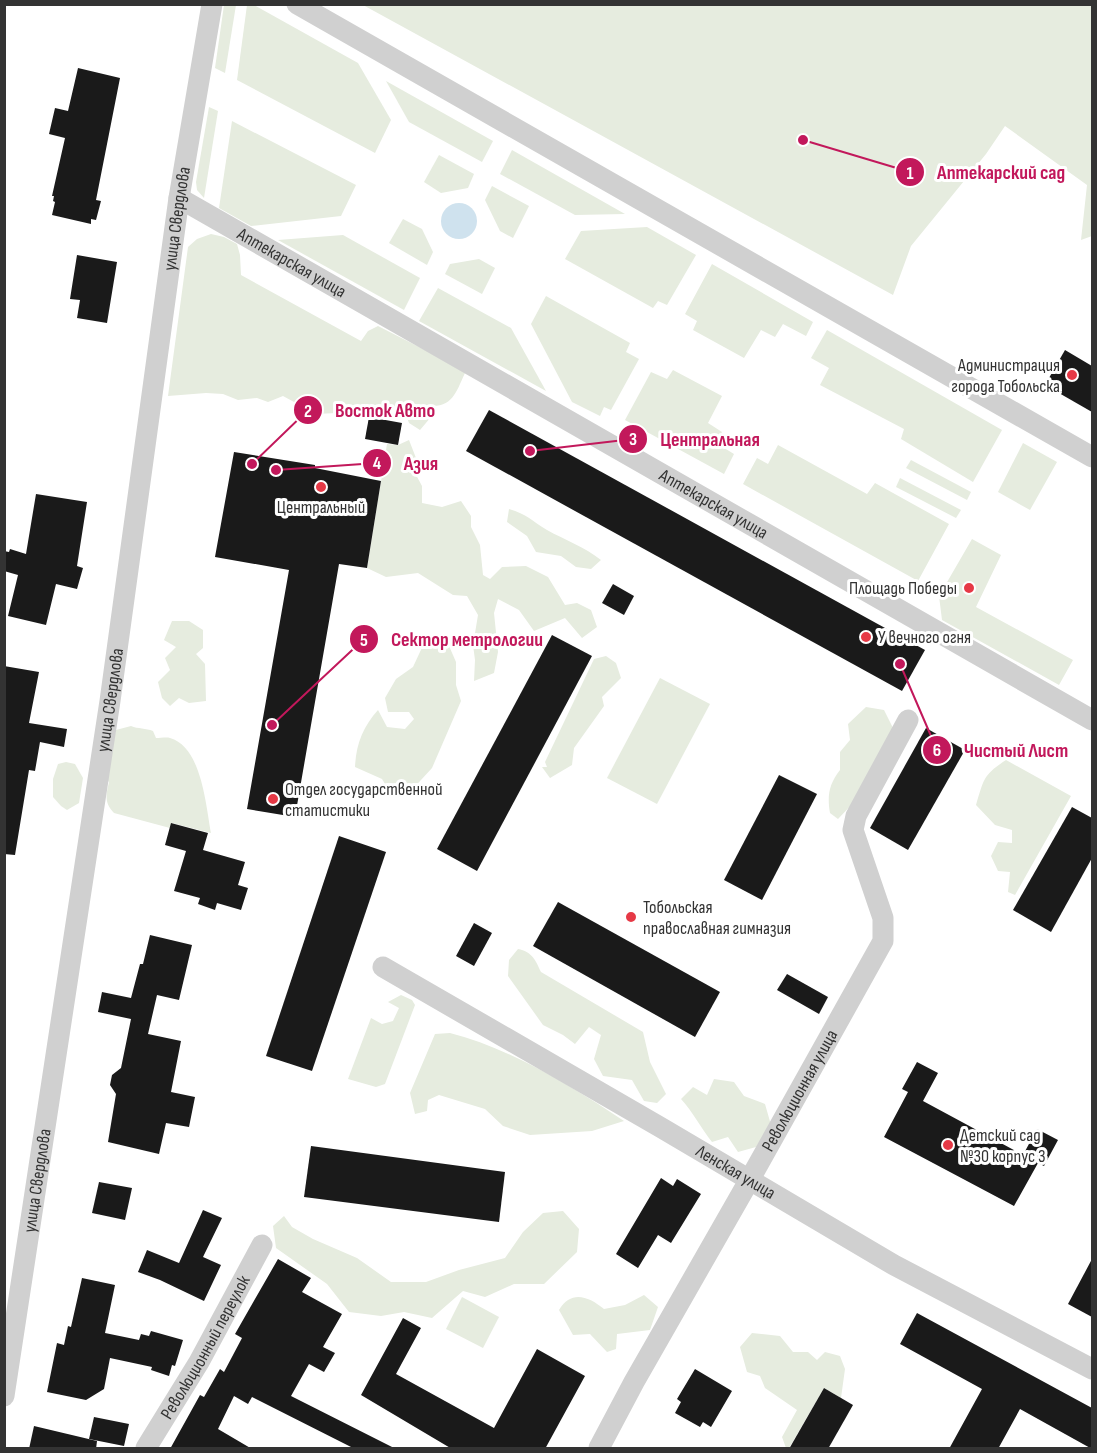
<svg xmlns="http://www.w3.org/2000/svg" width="1097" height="1453" viewBox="0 0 1097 1453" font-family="'Sofia Sans Condensed',sans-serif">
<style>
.green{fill:#e6ecdf}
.water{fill:#cfe2ee}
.building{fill:#1a1a1a}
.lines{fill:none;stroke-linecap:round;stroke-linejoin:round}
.minor{stroke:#d0d0d0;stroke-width:21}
.poi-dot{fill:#e63946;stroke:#fff;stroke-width:2}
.labels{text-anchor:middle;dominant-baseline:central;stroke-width:6;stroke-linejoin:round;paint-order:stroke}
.street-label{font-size:18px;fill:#333;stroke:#fff}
.poi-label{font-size:18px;fill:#333;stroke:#fff;text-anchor:start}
.leader{fill:none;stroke:#c2185b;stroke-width:2}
.callout-dot{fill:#c2185b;stroke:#fff;stroke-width:2}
.mark-label{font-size:18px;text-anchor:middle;font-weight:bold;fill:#fff}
.callout-label{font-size:20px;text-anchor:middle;font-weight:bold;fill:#c2185b;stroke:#fff;stroke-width:6;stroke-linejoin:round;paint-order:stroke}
</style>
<rect width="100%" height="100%" fill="#fff"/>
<g class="green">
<polygon points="224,5 236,5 225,73 215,68"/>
<polygon points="247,5 254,5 358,63 391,120 375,153 237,80"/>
<polygon points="363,5 1092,5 1092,236 1081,240 1087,185 1005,126 986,154 911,246 893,295"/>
<polygon points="386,81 493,141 482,162 409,122"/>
<polygon points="209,107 218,111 204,198 197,190 196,182"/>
<polygon points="232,121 356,185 341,216 251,226 219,208"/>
<polygon points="512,150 625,214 575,215 500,174"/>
<polygon points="439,155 474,174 468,188 441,193 424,182"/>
<polygon points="492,186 529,206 513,238 500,231 485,200"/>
<polygon points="403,219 422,229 433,252 427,265 389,243"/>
<polygon points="647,227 696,255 667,305 658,301 653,308 565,259 581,231"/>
<path d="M211,234L224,237L237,244L240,255L241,275L361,341L368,331L378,326L466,371C457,389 454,407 431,406V417L420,430L409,423L404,410L395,406L389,413L369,417L358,412L316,414L283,396L268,402L257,398L238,400L223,394L206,393L168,396L188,247L197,239Z"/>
<polygon points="343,235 420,278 404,310 278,240"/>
<polygon points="479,259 495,268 482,294 445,274 450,264"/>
<polygon points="712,264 813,322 806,336 783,324 775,337 761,330 744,358 693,330 697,321 685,314"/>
<polygon points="438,288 511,328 546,391 419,321"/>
<polygon points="546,296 630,343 626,352 639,359 611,410 604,407 600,416 572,402 531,324"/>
<polygon points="827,330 1002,430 973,482 901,439 904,429 820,385 829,368 811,358"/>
<polygon points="673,370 722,396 708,423 722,432 716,443 734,454 724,474 625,420 651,372 667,379"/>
<polygon points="409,440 416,458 415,473 422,486 422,503 442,507 461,501 471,516 471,527 480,545 483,575 490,579 502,567 526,566 548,577 565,605 577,603 591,610 597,627 582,638 565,618 534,631 519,610 498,599 494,613 498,652 494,673 474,681 475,660 473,645 478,615 467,596 453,595 418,573 386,577 367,568 387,444 398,445"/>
<polygon points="1023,443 1057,462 1030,510 998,492"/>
<polygon points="778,445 867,494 875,483 949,524 918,581 743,484 757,458 768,464"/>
<polygon points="911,460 971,492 967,500 906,468"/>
<polygon points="900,478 961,510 956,518 896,487"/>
<path d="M509,509C527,514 532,521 547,530C565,540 585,547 601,560L591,569L576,567L561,556L536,552L527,536L507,522Z"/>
<polygon points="972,539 1001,555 976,607 1073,660 1059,685 942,620 939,596"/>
<polygon points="172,621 189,621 203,630 203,648 196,654 205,664 206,701 189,703 179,698 170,706 162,698 158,682 170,670 165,658 176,647 164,640"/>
<path d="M426,639H446L456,662V685L461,701L432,768L409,793L393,797L382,779L355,767C356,744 363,727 378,710L387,727L405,729L414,719L409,712H388L385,698L396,679L413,667Z"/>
<polygon points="606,656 616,663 621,678 602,697 604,706 574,748 572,765 550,778 542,767 547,767 545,762 594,659"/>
<polygon points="660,678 710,704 657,804 607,778"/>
<path d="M866,707L884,710L894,730L856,800L838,819L830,813C827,796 829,784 840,770V752L850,740L848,724Z"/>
<path d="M131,726C138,729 146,728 153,731L156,738C160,738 167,737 170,738C202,747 206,807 211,833L172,823L170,828L114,813C104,803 106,795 109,782L105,778L116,730Z"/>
<path d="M1006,760L1071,796L1015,895L1008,892L1010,872L998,871L991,856L998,842L1012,843V830L995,825L976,805C984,779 983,775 1006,760Z"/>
<polygon points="66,762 75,764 83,778 79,803 67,810 61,806 53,797 53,779 58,764"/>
<path d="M518,949C532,952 535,959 541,972L643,1032L650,1062L666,1094L657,1103L644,1101L632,1080L603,1076L594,1059L601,1035L589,1027L575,1044L563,1035L543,1025L508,976L509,960Z"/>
<polygon points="401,995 412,1000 415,1005 385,1084 376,1087 348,1079 371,1018 382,1024 393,1021 399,1008 388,1002"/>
<path d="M450,1033C510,1048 573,1087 624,1121L592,1131L530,1135L503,1126L485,1109L439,1095L428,1100L427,1111L415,1114L410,1093L435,1034Z"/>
<path d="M714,1079L734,1082L744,1096L765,1104L771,1125L756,1147L738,1152L728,1137L712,1142C701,1128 693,1112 681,1099L693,1087L707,1095Z"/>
<polygon points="563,1211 579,1229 577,1252 544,1284 514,1284 485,1297 463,1291 432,1318 404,1312 381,1316 349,1312 327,1284 276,1248 273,1226 284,1216 292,1227 313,1239 357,1258 391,1282 426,1282 459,1270 505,1258 523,1232 543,1213"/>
<path d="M644,1295L658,1307L650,1330L617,1334L616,1349L607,1352L590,1334L573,1335L559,1310C571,1290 588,1296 604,1309L625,1305Z"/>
<polygon points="462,1297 499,1317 483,1348 446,1329"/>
<polygon points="752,1333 780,1336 793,1352 808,1352 817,1360 825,1352 840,1356 845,1369 841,1398 824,1388 789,1448 786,1448 782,1437 797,1410 765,1388 760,1376 747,1372 740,1347"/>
</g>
<circle class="water" cx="459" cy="221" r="18"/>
<g class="building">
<polygon points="78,68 120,78 96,200 101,201 96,220 91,219 91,224 52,215 55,202 53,201 54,196 52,196 65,138 49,134 55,108 68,111"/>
<polygon points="77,255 117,262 107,323 77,318 80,300 70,299"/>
<polygon points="1065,350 1092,366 1092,412 1045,385"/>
<polygon points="489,410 925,650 902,691 466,451"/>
<polygon points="369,417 402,423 398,445 365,439"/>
<polygon points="234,452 315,465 315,468 381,481 367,568 339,564 295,817 247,809 289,570 215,557"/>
<polygon points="36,494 87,502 77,566 83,568 77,589 56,584 46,625 8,616 18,575 4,571 4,551 9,552 10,549 26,554"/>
<polygon points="613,584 634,596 624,615 602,603"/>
<polygon points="552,635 592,656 477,871 437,849"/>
<polygon points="4,666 39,672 29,723 67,729 64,747 40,742 35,771 29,770 15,855 4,854"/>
<polygon points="926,728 965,750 908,850 870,828"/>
<polygon points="779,775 817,794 762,900 724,880"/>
<polygon points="1072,807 1092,818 1092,858 1051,932 1013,910"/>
<polygon points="171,823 208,833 203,850 245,862 238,885 248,888 241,910 217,903 215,910 198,904 200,898 174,891 186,851 165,845"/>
<polygon points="339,836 386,852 312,1071 266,1056"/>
<polygon points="558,902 720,992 695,1037 533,946"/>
<polygon points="474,923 492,933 474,966 456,956"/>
<polygon points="150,935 192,945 179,1000 157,995 148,1034 181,1041 171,1092 195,1097 189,1127 166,1123 159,1154 108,1142 116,1094 110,1085 112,1075 121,1068 131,1019 98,1012 102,992 131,998 140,964 143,964"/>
<polygon points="787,974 828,997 819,1014 777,990"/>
<polygon points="917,1062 938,1073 923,1101 1023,1155 1037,1129 1058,1140 1044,1166 1034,1161 1038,1163 1014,1206 884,1137 908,1092 902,1089"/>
<polygon points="311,1146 505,1172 499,1222 304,1197"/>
<polygon points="661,1178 673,1186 677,1179 701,1194 671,1243 658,1235 638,1268 616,1254"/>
<polygon points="99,1182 132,1188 125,1220 92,1213"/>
<polygon points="203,1210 222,1218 203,1257 221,1265 204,1301 160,1280 138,1272 147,1250 179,1263"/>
<polygon points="278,1259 311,1278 302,1292 342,1314 323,1347 335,1353 324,1372 309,1364 291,1396 396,1449 355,1449 252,1397 248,1404 234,1396 218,1429 252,1449 170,1449 200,1395 204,1397 220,1369 224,1372 242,1338 235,1334"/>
<polygon points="1092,1259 1092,1317 1068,1304"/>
<polygon points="82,1278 115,1285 105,1333 139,1340 141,1334 149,1336 151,1331 183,1340 175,1366 172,1365 169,1376 151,1370 152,1367 110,1358 104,1389 86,1400 47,1392 57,1343 64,1345 68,1326 71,1327"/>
<polygon points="917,1313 1092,1408 1092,1449 1020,1409 998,1449 949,1449 982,1389 900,1344"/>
<polygon points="403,1318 421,1328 396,1374 494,1428 537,1349 585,1376 545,1449 452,1449 361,1395"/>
<polygon points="695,1369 732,1391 711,1427 703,1422 700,1427 675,1413 681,1402 677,1399"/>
<polygon points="824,1388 853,1405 828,1449 789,1449"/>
<polygon points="94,1417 129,1424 124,1446 89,1439"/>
<polygon points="34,1426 97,1441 96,1449 29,1449"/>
</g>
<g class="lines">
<g class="minor">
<polyline points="297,4 1092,457"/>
<path id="s1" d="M179,198L1092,720"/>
<path id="s2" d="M383,967L660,1127L894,1265L1092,1369"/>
<path id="s3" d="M4,1396L110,701L179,198L212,4"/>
<path id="s4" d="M146,1448L199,1362L262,1245"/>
<path id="s5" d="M599,1448L634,1382L750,1179L883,941V918L853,830L856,816L908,720"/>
</g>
</g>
<g class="poi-dot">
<circle cx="1072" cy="375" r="6"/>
<circle cx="321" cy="487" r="6"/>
<circle cx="969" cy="588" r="6"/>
<circle cx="866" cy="637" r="6"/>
<circle cx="273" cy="799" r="6"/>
<circle cx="631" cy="917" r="6"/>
<circle cx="948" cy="1145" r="6"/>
</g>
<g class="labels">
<g class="street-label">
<text stroke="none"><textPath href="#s3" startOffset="1190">улица Свердлова</textPath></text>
<text stroke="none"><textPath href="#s1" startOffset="130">Аптекарская улица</textPath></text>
<text stroke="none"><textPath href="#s1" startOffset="616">Аптекарская улица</textPath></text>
<text stroke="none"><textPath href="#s3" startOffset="704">улица Свердлова</textPath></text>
<text stroke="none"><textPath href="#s5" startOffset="410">Революционная улица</textPath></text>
<text stroke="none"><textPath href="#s2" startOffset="408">Ленская улица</textPath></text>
<text stroke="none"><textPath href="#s3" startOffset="218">улица Свердлова</textPath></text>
<text stroke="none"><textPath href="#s4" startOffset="117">Революционный переулок</textPath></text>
</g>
<g class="poi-label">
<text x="1060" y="365" text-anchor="end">Администрация<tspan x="1060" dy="21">города Тобольска</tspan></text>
<text x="321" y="507" text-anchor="middle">Центральный</text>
<text x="957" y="588" text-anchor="end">Площадь Победы</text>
<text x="878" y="637">У вечного огня</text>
<text x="285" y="789">Отдел государственной<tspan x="285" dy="21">статистики</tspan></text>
<text x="643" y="907">Тобольская<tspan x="643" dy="21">православная гимназия</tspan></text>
<text x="960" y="1135">Детский сад<tspan x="960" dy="21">№30 корпус 3</tspan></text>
</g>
</g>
<path class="leader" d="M803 140L910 172M252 464L308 410M530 451L633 439M276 470L377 463M272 725L364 639M900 664L937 750"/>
<g class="callout-dot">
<circle cx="803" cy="140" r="6"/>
<circle cx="252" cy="464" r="6"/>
<circle cx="530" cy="451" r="6"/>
<circle cx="276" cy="470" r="6"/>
<circle cx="272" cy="725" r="6"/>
<circle cx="900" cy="664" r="6"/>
<circle cx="910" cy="172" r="15"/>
<circle cx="308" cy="410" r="15"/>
<circle cx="633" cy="439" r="15"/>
<circle cx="377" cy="463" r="15"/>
<circle cx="364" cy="639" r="15"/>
<circle cx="937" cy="750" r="15"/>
</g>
<g class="mark-label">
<text x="910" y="179">1</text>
<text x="308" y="417">2</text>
<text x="633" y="445">3</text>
<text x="377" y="469">4</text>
<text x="364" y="646">5</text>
<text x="937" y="756">6</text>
</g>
<g class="callout-label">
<text x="1001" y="179">Аптекарский сад</text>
<text x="385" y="417">Восток Авто</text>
<text x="710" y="446">Центральная</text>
<text x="421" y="470">Азия</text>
<text x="467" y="646">Сектор метрологии</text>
<text x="1016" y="757">Чистый Лист</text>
</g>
<rect width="1097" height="1453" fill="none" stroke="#333333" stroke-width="12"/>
</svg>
